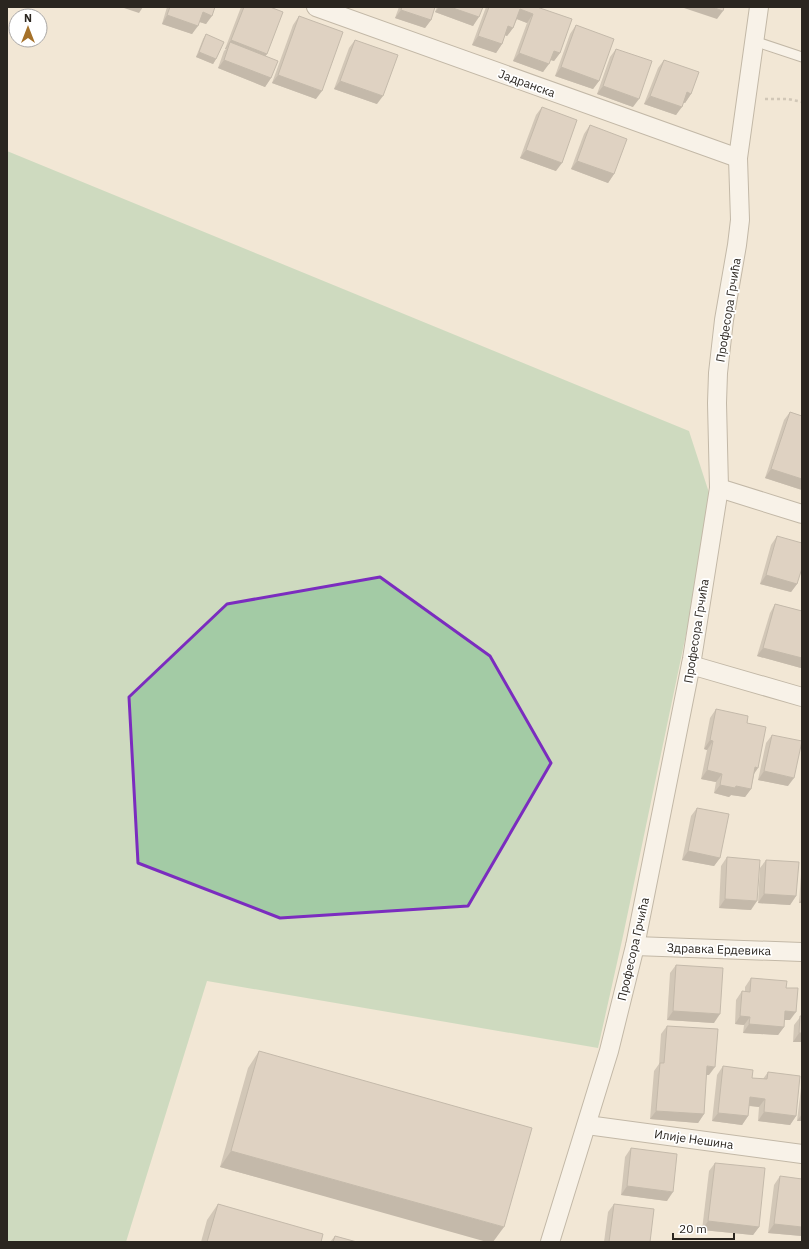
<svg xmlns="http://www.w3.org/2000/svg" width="809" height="1249" viewBox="0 0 809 1249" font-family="'IBM Plex Sans',sans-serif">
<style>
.green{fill:#a3cba5}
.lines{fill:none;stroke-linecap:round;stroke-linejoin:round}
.lane-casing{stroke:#897f6f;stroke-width:11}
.street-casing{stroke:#897f6f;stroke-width:20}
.path{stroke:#a9a093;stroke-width:2.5;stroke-dasharray:3 3;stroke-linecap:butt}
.lane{stroke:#fff;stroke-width:9}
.street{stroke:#fff;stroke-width:18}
.wall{fill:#ac9f92}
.shaded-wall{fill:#8c8277}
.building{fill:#c8b9aa;stroke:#8c8277}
.marked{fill:none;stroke:#7b2cbf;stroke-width:3;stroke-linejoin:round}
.labels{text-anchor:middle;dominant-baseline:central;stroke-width:3.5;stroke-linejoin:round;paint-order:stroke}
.street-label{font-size:12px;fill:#2b2620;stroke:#fff}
</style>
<rect width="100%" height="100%" fill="#f2e7d5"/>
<polygon class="green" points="7,151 689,431 713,505 623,936 598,1048 207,981 126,1242 7,1242"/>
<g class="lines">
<g class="lane-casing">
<polyline id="lane" points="754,41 802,57"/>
</g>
<g class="street-casing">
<g id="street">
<polyline points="316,7 738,158"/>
<polyline points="719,488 802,514"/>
<polyline points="691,665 802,697"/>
<polyline points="635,946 802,952"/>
<polyline points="587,1125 802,1154"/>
<polyline points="550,1242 609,1051 635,946 692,659 719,488 717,403 718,373 724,320 737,245 740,220 738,158 759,7"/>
</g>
</g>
<polyline class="path" points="765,99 788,99 802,102"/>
<use href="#lane" class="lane"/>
<use href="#street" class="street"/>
</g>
<g class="wall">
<polygon points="167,7 215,7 206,24 199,22 192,34 162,24"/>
<polygon points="241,7 270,7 267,54 265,56 271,78 265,87 218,68 224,51 226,49 225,49"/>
<polygon points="399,7 435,7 431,20 425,28 395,18"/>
<polygon points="437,7 483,7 473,26 435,12"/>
<polygon points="486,7 537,7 560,53 554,61 550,60 543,72 513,61 527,23 517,19 513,28 507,36 505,35 502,44 496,53 472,45"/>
<polygon points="299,16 316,99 272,83 293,25"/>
<polygon points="576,25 599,81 593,89 555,76 570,34"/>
<polygon points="206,34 216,59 213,64 196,57 203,39"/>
<polygon points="355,40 377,104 334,89 349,48"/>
<polygon points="616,49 633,107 597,94 610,57"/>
<polygon points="664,60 691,94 685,103 683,102 676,115 644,104 658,68"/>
<polygon points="542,107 556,171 520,158 536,115"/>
<polygon points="590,125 614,174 608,183 571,169 584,134"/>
<polygon points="790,412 802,416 802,490 765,478 784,420"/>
<polygon points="777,536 797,584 791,592 760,584 771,545"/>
<polygon points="775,604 802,611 802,666 801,668 757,656 770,613"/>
<polygon points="716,709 747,723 754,775 751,789 745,797 731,795 729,797 714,793 716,782 701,779 707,750 704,749 710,718"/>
<polygon points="772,735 788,786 758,780 766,743"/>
<polygon points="697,808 720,858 714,866 682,860 691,816"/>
<polygon points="727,857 751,910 719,908 721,866"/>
<polygon points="766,860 796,896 790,905 758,903 760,868"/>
<polygon points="802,873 802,903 799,903 801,874"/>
<polygon points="676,965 714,1023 667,1020 670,973"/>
<polygon points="751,978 786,988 790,1020 784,1020 784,1027 778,1035 743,1033 744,1025 735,1024 736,1000 742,991 745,991 745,987"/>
<polygon points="802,1000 802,1042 793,1042 794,1025 801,1016"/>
<polygon points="667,1026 709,1075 706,1075 704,1114 698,1123 650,1119 654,1071 659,1064 661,1034"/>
<polygon points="259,1051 493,1242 220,1167 248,1068"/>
<polygon points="723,1066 752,1078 763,1079 768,1072 796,1116 790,1125 758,1121 759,1107 749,1106 748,1116 742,1125 712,1121 717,1075"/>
<polygon points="802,1080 802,1121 797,1121"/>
<polygon points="631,1148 667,1201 621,1195 625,1157"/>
<polygon points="715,1163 759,1227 753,1235 702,1230 709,1171"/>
<polygon points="780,1176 802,1236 768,1233 774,1185"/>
<polygon points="218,1204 321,1242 201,1242 207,1220"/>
<polygon points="614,1204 650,1242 604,1242 608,1212"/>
<polygon points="335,1236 357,1242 330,1242"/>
</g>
<g class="shaded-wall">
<polygon points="121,7 143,7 139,13"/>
<polygon points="439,7 450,7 479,17 473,26 435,12"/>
<polygon points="681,7 712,7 723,11 717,19"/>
<polygon points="520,9 533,14 527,23 514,18"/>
<polygon points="401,10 431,20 425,28 395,18"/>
<polygon points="203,12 212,16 206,24 197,21"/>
<polygon points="167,15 198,26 192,34 162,24"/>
<polygon points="508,26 513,28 507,36 502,34"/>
<polygon points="478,36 502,44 496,53 472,45"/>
<polygon points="231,40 267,54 261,62 230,42 226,49 225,49"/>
<polygon points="554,51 560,53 554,61 548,59"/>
<polygon points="199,52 216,59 213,64 196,57"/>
<polygon points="519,53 549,64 543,72 513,61"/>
<polygon points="224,60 271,78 265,87 218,68"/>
<polygon points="561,67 599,81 593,89 555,76"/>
<polygon points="278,75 322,91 316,99 272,83"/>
<polygon points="340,81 383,96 377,104 334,89"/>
<polygon points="603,86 639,99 633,107 597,94"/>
<polygon points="687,92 691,94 685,103 681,101"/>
<polygon points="650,96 682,107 676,115 644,104"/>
<polygon points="526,150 562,163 556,171 520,158"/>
<polygon points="577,161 614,174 608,183 571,169"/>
<polygon points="771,469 802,479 802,490 765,478"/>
<polygon points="766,575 797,584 791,592 760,584"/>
<polygon points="763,648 802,658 802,666 801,668 757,656"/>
<polygon points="710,740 713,741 707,750 704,749"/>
<polygon points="755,767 758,768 752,777"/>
<polygon points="707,770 722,774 716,782 701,779"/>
<polygon points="764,771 794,778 788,786 758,780"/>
<polygon points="720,785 736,786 751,789 745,797 731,795 729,797 714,793"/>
<polygon points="688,851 720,858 714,866 682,860"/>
<polygon points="764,894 796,896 790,905 758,903"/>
<polygon points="725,899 757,901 751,910 719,908"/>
<polygon points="802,899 802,903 799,903"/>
<polygon points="673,1011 720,1014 714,1023 667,1020"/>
<polygon points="785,1011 796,1012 790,1020 779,1020"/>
<polygon points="740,1016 750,1017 744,1025 735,1024"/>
<polygon points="749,1024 784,1027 778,1035 743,1033"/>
<polygon points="799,1033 802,1033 802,1042 793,1042"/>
<polygon points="707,1066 715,1067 709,1075 701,1075"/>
<polygon points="750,1097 765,1099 759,1107 744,1105"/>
<polygon points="656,1111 704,1114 698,1123 650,1119"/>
<polygon points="764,1112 796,1116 790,1125 758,1121"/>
<polygon points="718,1113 748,1116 742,1125 712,1121"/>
<polygon points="802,1114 802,1121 797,1121"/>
<polygon points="231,1151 504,1227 493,1242 487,1242 220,1167"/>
<polygon points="627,1186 673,1192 667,1201 621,1195"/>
<polygon points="708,1221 759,1227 753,1235 702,1230"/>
<polygon points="774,1224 802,1227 802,1236 768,1233"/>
</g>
<g class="building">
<polygon points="170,7 215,7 212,16 203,12 198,26 167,15"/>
<polygon points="244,7 270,7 283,12 267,54 231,40"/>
<polygon points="402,7 435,7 431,20 401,10"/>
<polygon points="450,7 483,7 479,17"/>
<polygon points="489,7 537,7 572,19 560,53 554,51 549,64 519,53 533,14 520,9 513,28 508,26 502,44 478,36"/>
<polygon points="712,7 724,7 723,11"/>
<polygon points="299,16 343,32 322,91 278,75"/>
<polygon points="576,25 614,39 599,81 561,67"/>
<polygon points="206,34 224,42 216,59 199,52"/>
<polygon points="355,40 398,55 383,96 340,81"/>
<polygon points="230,42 278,61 271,78 224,60"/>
<polygon points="616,49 652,61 639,99 603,86"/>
<polygon points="664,60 699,72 691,94 687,92 682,107 650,96"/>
<polygon points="542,107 577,120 562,163 526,150"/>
<polygon points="590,125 627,139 614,174 577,161"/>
<polygon points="790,412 802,416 802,479 771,469"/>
<polygon points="777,536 802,543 802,568 797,584 766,575"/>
<polygon points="775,604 802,611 802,658 763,648"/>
<polygon points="716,709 748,716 747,723 766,727 758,768 755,767 751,789 736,786 735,788 720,785 722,774 707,770 713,741 710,740"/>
<polygon points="772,735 802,741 794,778 764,771"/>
<polygon points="697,808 729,814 720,858 688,851"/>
<polygon points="727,857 760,860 757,901 725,899"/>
<polygon points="766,860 799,862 796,896 764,894"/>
<polygon points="676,965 723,968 720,1014 673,1011"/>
<polygon points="751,978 787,981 786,988 798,988 796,1012 785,1011 784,1027 749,1024 750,1017 740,1016 742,991 750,992"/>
<polygon points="800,1016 802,1016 802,1033 799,1033"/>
<polygon points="667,1026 718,1029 715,1067 707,1066 704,1114 656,1111 660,1063 664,1063"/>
<polygon points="259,1051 532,1128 504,1227 231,1151"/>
<polygon points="723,1066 753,1070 752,1078 767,1079 768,1072 800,1076 796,1116 764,1112 765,1099 750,1097 748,1116 718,1113"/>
<polygon points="631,1148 677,1154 673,1192 627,1186"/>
<polygon points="715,1163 765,1168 759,1227 708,1221"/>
<polygon points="780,1176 802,1179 802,1227 774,1224"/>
<polygon points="218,1204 323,1234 321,1242 207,1242"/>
<polygon points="614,1204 654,1209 650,1242 609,1242"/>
<polygon points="335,1236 357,1242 333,1242"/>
</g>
<path d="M0 0H809V1249H0ZM380,577L490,656L551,763L468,906L280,918L138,863L129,697L227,604Z" fill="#f2e7d5" fill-opacity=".55" fill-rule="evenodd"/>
<path class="marked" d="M380,577L490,656L551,763L468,906L280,918L138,863L129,697L227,604Z"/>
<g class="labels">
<g class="street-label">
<text transform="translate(527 83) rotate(20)">Јадранска</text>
<text transform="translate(728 310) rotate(-81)">Професора Грчића</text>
<text transform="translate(696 631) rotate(-81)">Професора Грчића</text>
<text transform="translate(633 949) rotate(-77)">Професора Грчића</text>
<text transform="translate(719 949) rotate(2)">Здравка Ердевика</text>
<text transform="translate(694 1139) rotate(8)">Илије Нешина</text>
</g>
</g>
<rect width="809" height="1249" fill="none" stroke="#2b2620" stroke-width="16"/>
<g transform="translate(28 28)"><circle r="19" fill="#ffffff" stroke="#aaa8a6"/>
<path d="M0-3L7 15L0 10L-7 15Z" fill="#a57129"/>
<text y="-6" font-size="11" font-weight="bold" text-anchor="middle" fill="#2b2620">N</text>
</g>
<path d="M673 1233v6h61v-6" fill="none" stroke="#2b2620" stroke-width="2"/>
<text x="679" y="1233" font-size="12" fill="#2b2620" stroke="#ffffff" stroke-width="3" paint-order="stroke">20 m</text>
</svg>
